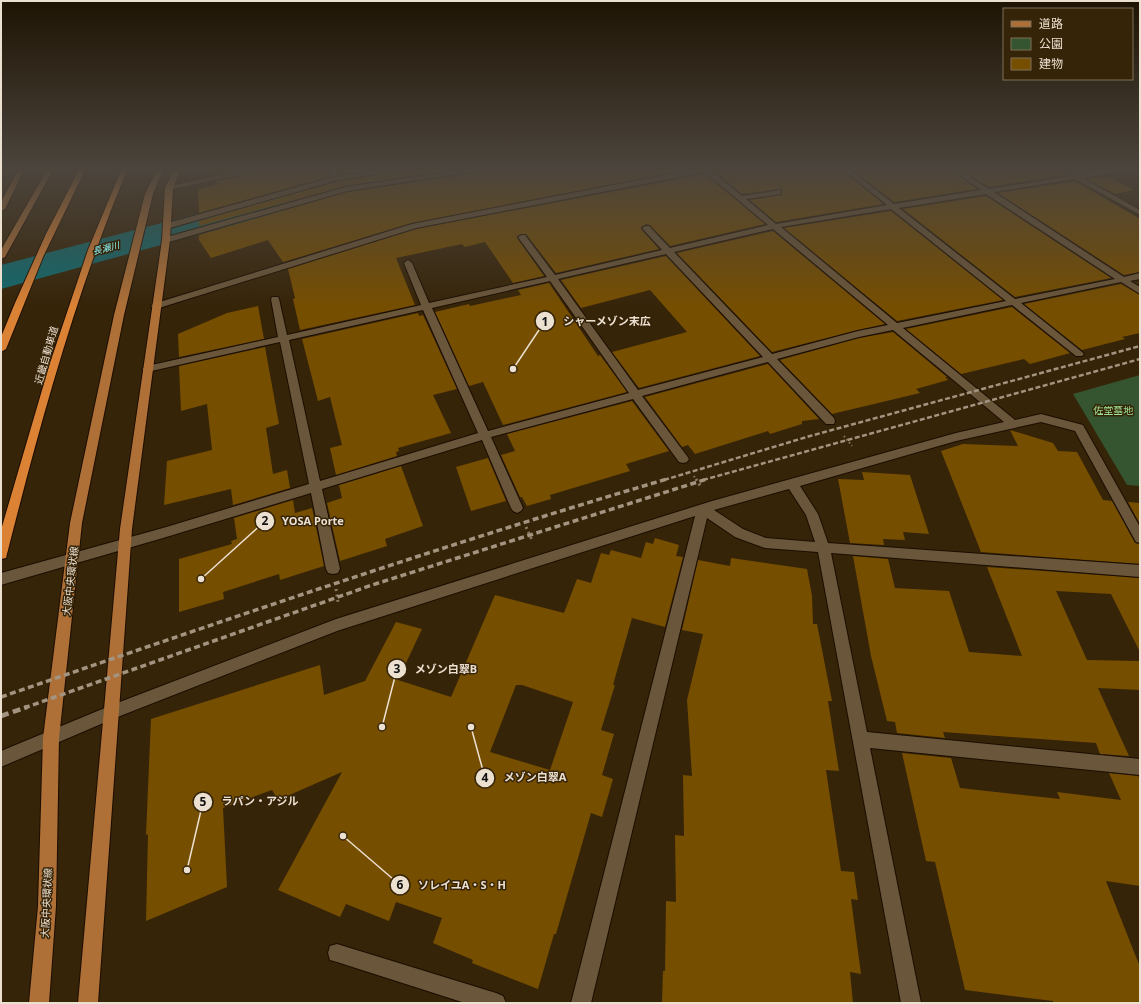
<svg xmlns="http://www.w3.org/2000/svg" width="1141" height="1004" viewBox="0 0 1141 1004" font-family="'Noto Sans','Noto Sans JP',sans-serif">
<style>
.green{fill:#34552f}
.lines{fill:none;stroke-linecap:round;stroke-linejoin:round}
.river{fill:#116a6e;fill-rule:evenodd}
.building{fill:#764e00;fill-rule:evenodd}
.minor-casing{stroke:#1b0d00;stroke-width:2}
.major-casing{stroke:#1b0d00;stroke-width:2}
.highway-casing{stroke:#1b0d00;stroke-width:2}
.path-far1{stroke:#8a7a64;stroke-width:2;stroke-dasharray:1.5 2.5;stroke-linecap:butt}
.path{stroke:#8a7a64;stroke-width:3;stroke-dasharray:2 3.5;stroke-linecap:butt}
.minor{fill:#6a563a;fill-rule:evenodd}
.major{fill:#ae7037;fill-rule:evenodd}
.highway{fill:#dc8235;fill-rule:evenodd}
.rail-far2{stroke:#a29480;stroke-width:2.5;stroke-dasharray:5 2.5;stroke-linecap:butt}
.rail-far1{stroke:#a29480;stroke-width:3.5;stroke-dasharray:6 3.5;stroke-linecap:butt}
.rail{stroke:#a29480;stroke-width:4.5;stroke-dasharray:8 4.5;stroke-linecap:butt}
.labels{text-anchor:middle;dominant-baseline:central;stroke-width:3;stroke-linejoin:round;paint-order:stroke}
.far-water-label{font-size:9px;font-style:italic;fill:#8cf9fe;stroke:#362408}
.street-label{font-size:10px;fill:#ece0d1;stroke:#362408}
.park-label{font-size:10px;fill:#9de193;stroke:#362408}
.leader{fill:none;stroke:#ece0d1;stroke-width:1.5}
.callout-dot{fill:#ece0d1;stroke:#362408;stroke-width:1.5}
.mark-label{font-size:12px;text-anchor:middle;font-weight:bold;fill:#111}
.callout-label{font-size:11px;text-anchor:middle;font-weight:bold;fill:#ece0d1;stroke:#362408;stroke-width:3;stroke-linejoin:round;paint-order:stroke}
</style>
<rect width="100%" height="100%" fill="#362408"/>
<polygon class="green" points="1140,375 1140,486 1127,485 1073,394"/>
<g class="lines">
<polygon class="river" points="272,194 284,197 289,204 284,211 1,289 1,265"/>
</g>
<g class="building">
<polygon points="208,168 246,168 213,175"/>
<polygon points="264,168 326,168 331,176 199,213 198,189 218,184 216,181 260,171"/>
<polygon points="335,168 383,168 340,174"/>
<polygon points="406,168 443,168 444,171 346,186 199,226 199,221 338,181 402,171"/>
<polygon points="500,168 695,168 412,223 283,262 268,240 211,258 199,240 199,235 347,192 444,178"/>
<polygon points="719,168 840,168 883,204 776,222 750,200 781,195 782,189 742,194 715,171"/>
<polygon points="850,168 948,168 977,189 894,202"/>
<polygon points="958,168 1057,168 1066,175 989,187"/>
<polygon points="1068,168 1092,168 1096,170 1077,172"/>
<polygon points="705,174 765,224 670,246 650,225 646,224 641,227 641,229 659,249 556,273 526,234 522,234 517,236 517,238 544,276 513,283 485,242 465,247 462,244 396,258 415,305 300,330 293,299 295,298 288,269 416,229"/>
<polygon points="1106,176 1134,190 1115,194 1087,179"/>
<polygon points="1075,181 1140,219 1140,272 1124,275 998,193"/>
<polygon points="986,196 1111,278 1015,297 903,209"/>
<polygon points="891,211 1003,300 897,321 784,228"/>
<polygon points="773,231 885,324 858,330 772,352 677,253"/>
<polygon points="666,256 760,356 639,388 612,352 687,332 650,290 581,308 561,280"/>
<polygon points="549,283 598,356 600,355 627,392 503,425 483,382 469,386 435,312 469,304 470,306 521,295 518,290"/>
<polygon points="1121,284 1140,295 1140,333 1122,337 1125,339 1082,350 1024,304"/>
<polygon points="258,306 264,339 179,357 178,334 227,313"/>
<polygon points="1012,307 1070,353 1030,364 1024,359 961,374 906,329"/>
<polygon points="418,313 419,316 423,315 457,389 433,395 451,433 398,448 399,451 396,452 397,456 336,475 330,448 342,445 330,397 318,401 302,339"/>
<polygon points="893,332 947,377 945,377 948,380 916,389 920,393 832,414 780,360 859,338"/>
<polygon points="265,347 279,424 266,428 273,474 287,470 290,488 233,505 231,489 164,505 167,461 212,450 207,404 181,411 179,366"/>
<polygon points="768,364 819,419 802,421 802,424 770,434 768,431 695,454 688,445 682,447 645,397"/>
<polygon points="632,401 669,451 626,464 630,471 550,495 551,499 527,506 522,497 520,497 501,455 515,451 507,434"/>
<polygon points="1010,430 1053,443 1058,451 1077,452 1103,500 1112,501 1135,543 1140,544 1140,564 981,552 941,451 963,444 1018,446"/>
<polygon points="488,458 506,501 471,511 456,467"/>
<polygon points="401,466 423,526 385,539 387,546 340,561 327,503 342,498 339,485"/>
<polygon points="862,472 910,475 929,534 903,532 905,540 883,539 884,545 850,543 838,479 864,480"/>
<polygon points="293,500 295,513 312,508 324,566 280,580 279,574 223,592 224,599 179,612 179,559 232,544 231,541 237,539 234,518"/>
<polygon points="1128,502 1140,503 1140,524"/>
<path d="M655,538L679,545L676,556L683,557L665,627L632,618L613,685H615L601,730L614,734L602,775L613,779L602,817L591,813L556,934H554L538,989L472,963L473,960L433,943L442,918L396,902L389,921L346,904L340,917L278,890L342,772L278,800L272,790L223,808L227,887L146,921L148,834L146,835L151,719L320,665L324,695L365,681L396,622L422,629L398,680L451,697L495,595L564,613L577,579L591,583L601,553L609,555L611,550L641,558L646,542L653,544ZM516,685H522L573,702L550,770L490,752Z"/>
<polygon points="853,556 888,559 895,588 949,591 969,652 1022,656 987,567 1140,578 1140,652 1111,594 1056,591 1087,660 1140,661 1140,690 1098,688 1129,756 1100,754 1096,743 943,732 945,738 897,733 895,722 887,721 871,656"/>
<polygon points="731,558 807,569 812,596 813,624 817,624 832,701 828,701 839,771 826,770 841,871 854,872 858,900 851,899 861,974 850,972 853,1003 662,1003 663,971 665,971 666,901 676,902 675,835 684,836 683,775 692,776 687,700 703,634 682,630 698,560 730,566"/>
<polygon points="902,753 951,758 960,788 1060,799 1057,792 1121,800 1109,773 1138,776 1140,780 1140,886 1106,881 1140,967 1140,1003 1053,1003 1053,1001 965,990 935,862 926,861"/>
</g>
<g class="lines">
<g class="minor-casing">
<g id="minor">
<polygon points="252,168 263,168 260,170 169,190 165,188 169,186"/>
<polygon points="327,168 333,168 339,176 391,168 405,168 402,170 338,180 170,228 167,228 163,226 164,224 333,177"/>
<polygon points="472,168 486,168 483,170 347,191 169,242 163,242 162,240 163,238 346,187"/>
<path d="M701,168H718L717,169L712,171L742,196L781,190V194L746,199L776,224L887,205L841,168H848L894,204L981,190L949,168H956L989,189L1070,176L1058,168H1065L1077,174L1119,168H1133L1130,170L1083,178L1140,210V215L1075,179L994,192L1124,277L1140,273V279L1130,281L1140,287V294L1121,282L1021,303L1082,352L1084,354L1082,356H1076L1012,305L903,328L1015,420L1041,414L1083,425L1140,527V543L1136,542L1075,431L1041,422L956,441L800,486L818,514L828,543L1140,565V577L831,553L867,732L1140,759V775L870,748L921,1003H901L818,552L765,548L735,537L707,518L591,1003H571L695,516L337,631L115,718L1,767V751L112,705L336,619L712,501L956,433L1004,422L893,330L859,337L777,359L834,418L835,421L834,424H826L768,362L642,396L687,456L689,459L687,462L683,463L679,462L633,399L491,437L523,508L521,511L517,513L513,511L511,508L482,440L322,489L340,569L338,573L333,574L328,573L326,569L311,493L163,538L1,585V573L163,528L309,484L280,342L147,372L142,369L147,366L278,337L271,299L272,297H278L279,299L287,335L421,305L404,263L408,260L412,263L429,303L547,277L518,237L522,235H525L555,275L662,250L642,228L646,226H649L670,248L768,225L705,172L416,228L159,308H153L151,306L153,304L412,224ZM986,194L1115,279L1015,299L899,208ZM891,209L1006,301L897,323L781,227ZM773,229L888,325L858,331L772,354L674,252ZM666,254L763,357L638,390L558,279ZM550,281L629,393L488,431L432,308ZM423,310L478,433L320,481L289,340ZM789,489L806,515L815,542L766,538L743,529L714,510Z"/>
<polygon points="337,944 496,993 503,996 506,1003 465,1003 337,962 330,960 328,953 330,946"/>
</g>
</g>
<g class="major-casing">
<g id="major">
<polygon points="19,168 25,168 5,209 1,211 1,202"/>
<polygon points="48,168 54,168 5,257 1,259 1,250"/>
<polygon points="158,168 164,168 153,194 124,315 82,523 59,738 56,906 49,1003 29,1003 38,906 43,738 70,523 114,315 145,194"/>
<polygon points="175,168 181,168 173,188 170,240 132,529 98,1003 78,1003 120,529 162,240 165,188"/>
</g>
</g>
<g class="highway-casing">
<g id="highway">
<polygon points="80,168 86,168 43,257 6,349 1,352 1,337 15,303 46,234"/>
<path d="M122,168H128C76,292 40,424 7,554L6,558L1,559V530L50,363L88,250Z"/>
</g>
</g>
<g class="path-far1">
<polyline points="844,436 852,446"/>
<polyline points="694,476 696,480"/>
</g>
<g class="path">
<polyline points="696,479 701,487"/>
<polyline points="526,527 532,540"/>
<polyline points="336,589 338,602"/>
</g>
<use href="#minor" class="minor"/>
<use href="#major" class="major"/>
<use href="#highway" class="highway"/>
<g class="rail-far2">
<polyline points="664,480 810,436 1140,346"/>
<polyline points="703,480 1140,359"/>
</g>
<g class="rail-far1">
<path d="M1,697C222,621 443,545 667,479"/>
<polyline points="24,708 372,585 707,479"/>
</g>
<polyline class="rail" points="1,716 27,707"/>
</g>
<linearGradient id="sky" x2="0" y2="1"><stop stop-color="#1e1404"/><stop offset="0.55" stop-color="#4c453d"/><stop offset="1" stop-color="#4c453d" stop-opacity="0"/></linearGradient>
<rect width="1141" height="308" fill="url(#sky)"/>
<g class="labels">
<g class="far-water-label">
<text transform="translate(106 248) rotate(-15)">長瀬川</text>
</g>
<g class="street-label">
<text transform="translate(46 355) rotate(-74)">近畿自動車道</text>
<text transform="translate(70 581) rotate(-83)">大阪中央環状線</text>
<text transform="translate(46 903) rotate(-87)">大阪中央環状線</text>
</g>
<g class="park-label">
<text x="1113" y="410">佐堂墓地</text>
</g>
</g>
<path class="leader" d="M513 369L545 321M201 579L265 521M382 727L397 669M471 727L485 778M187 870L203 802M343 836L400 885"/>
<g class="callout-dot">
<circle cx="513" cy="369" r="4"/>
<circle cx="201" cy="579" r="4"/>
<circle cx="382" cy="727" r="4"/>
<circle cx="471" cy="727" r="4"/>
<circle cx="187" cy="870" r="4"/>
<circle cx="343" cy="836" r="4"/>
<circle cx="545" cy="321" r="10"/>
<circle cx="265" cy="521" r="10"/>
<circle cx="397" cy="669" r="10"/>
<circle cx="485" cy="778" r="10"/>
<circle cx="203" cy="802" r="10"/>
<circle cx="400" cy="885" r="10"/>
</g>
<g class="mark-label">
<text x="545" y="326">1</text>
<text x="265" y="525">2</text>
<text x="397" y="673">3</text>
<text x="485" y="782">4</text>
<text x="203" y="806">5</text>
<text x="400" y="889">6</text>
</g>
<g class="callout-label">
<text x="607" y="325">シャーメゾン末広</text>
<text x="313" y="525">YOSA Porte</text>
<text x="446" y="673">メゾン白翠B</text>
<text x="535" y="781">メゾン白翠A</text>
<text x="260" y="805">ラパン・アジル</text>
<text x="462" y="889">ソレイユA・S・H</text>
</g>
<rect width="1141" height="1004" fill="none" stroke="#ece0d1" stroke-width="4"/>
<rect x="1003" y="8" width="130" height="72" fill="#362408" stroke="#7f6f58"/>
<rect x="1011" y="21" width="20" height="6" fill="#ae7037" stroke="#7f6f58"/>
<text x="1039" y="28" font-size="12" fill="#ece0d1">道路</text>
<rect x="1011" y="38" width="20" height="12" fill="#34552f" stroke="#7f6f58"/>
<text x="1039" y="48" font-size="12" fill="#ece0d1">公園</text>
<rect x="1011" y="58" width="20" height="12" fill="#764e00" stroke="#7f6f58"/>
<text x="1039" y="68" font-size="12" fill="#ece0d1">建物</text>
</svg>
